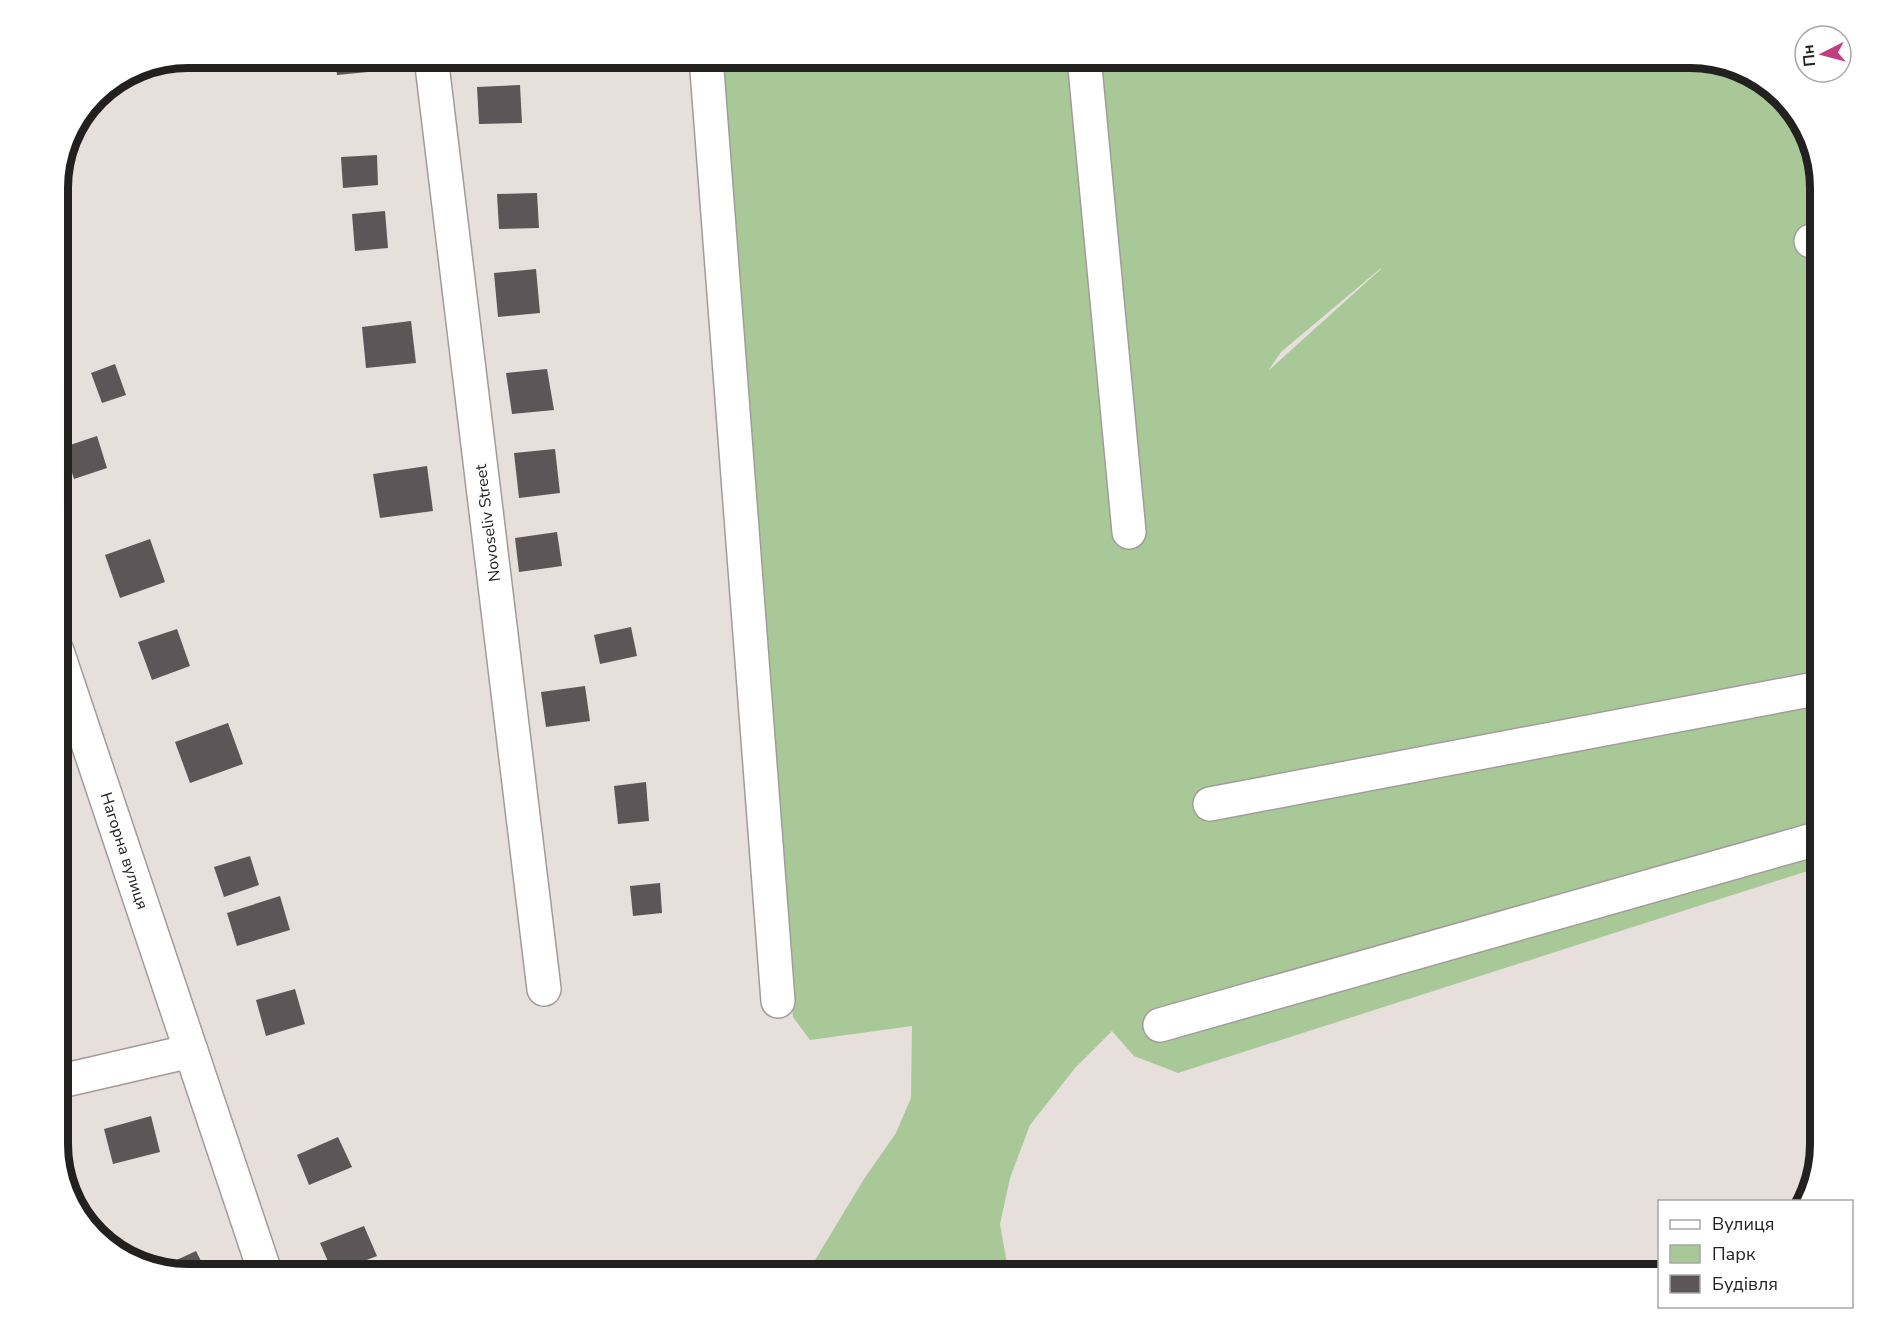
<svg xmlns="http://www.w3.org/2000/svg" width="1877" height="1332" viewBox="0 0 1877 1332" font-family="'Nunito Sans',sans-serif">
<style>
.green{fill:#a8c898;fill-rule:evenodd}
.building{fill:#5c5659}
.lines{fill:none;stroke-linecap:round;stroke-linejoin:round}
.minor-casing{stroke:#a29c99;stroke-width:36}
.minor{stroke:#fff;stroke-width:33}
.labels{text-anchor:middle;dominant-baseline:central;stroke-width:6;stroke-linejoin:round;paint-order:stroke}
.street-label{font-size:16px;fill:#23211f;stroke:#fff}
.rim{fill:none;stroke:#23211f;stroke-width:8}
</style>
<rect width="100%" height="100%" fill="#e6dfdc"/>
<path class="green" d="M719,57H1690L1769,84L1806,129L1820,187V867L1178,1073L1134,1056L1112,1031L1075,1068L1030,1125L1010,1178L1000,1224L1009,1275H806L864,1179L896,1133L911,1098L912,1026L810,1040L793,1017ZM1381,268V269L1268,371L1281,352Z"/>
<g class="building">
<polygon points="335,57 367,57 368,72 337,75"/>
<polygon points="520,85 522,123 479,124 477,87"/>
<polygon points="377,155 378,185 343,188 341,157"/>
<polygon points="537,193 539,228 499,229 497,194"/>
<polygon points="385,211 388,248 355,251 352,214"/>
<polygon points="536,269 540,313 498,317 494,273"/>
<polygon points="411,321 416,363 366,368 362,327"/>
<polygon points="115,364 126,395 102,403 91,373"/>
<polygon points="547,369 554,410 512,414 506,373"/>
<polygon points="97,436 107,468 74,479 64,447"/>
<polygon points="555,449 560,493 519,498 514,453"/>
<polygon points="427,466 433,511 380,518 373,474"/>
<polygon points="557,532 562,566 519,572 515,538"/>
<polygon points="150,539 165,582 120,598 105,555"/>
<polygon points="631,627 637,656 600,664 594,635"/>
<polygon points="177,629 190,666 152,680 138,642"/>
<polygon points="585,686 590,721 546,727 541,692"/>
<polygon points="228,723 243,764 190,783 175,742"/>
<polygon points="646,782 649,821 618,824 614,786"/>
<polygon points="62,815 72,845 57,850 57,816"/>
<polygon points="250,856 259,885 224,897 214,867"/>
<polygon points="660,883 662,913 633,916 630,886"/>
<polygon points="280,896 290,930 237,946 227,913"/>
<polygon points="295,989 305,1024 266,1036 256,1000"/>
<polygon points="151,1116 160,1152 113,1164 104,1129"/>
<polygon points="338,1137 352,1167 309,1185 297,1155"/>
<polygon points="364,1226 377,1256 333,1273 320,1243"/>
<polygon points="196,1251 208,1275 187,1275 171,1270 168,1264"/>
</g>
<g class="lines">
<g class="minor-casing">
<g id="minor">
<polyline points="431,57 544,989"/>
<polyline points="706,57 778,1001"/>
<polyline points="1084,57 1129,532"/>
<polyline points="1811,241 1820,240"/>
<polyline points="57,651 266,1275"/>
<polyline points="1210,804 1820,688"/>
<polyline points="1160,1025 1820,838"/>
<polyline points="57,1082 191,1051"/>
</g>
</g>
<use href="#minor" class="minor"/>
</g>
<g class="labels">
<g class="street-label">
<text transform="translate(488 523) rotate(-97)">Novoseliv Street</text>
<text transform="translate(124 851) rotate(72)">Нагорна вулиця</text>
</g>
</g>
<path d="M0 0H1877V1332H0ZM188 68H1690A120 120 0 0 1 1810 188V1144A120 120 0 0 1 1690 1264H188A120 120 0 0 1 68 1144V188A120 120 0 0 1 188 68Z" fill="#fff" fill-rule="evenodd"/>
<path class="rim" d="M188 68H1690A120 120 0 0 1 1810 188V1144A120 120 0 0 1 1690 1264H188A120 120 0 0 1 68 1144V188A120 120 0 0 1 188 68Z"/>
<rect x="1658" y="1200" width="195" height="108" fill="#ffffff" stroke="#a7a6a5" stroke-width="1.5"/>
<rect x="1670" y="1220" width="30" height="9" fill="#ffffff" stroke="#a7a6a5" stroke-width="1.5"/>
<text x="1712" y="1230" font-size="18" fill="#23211f">Вулиця</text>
<rect x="1670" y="1245" width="30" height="18" fill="#a8c898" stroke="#a7a6a5" stroke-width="1.5"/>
<text x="1712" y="1260" font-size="18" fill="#23211f">Парк</text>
<rect x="1670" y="1275" width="30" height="18" fill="#5c5659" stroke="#a7a6a5" stroke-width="1.5"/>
<text x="1712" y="1290" font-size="18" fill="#23211f">Будівля</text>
<g transform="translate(1823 54) rotate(264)"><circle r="28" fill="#ffffff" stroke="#a7a6a5" stroke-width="1.5"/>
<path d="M0-4.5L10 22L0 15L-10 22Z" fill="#c23e81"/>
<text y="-9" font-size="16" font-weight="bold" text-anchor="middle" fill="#23211f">Пн</text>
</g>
</svg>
